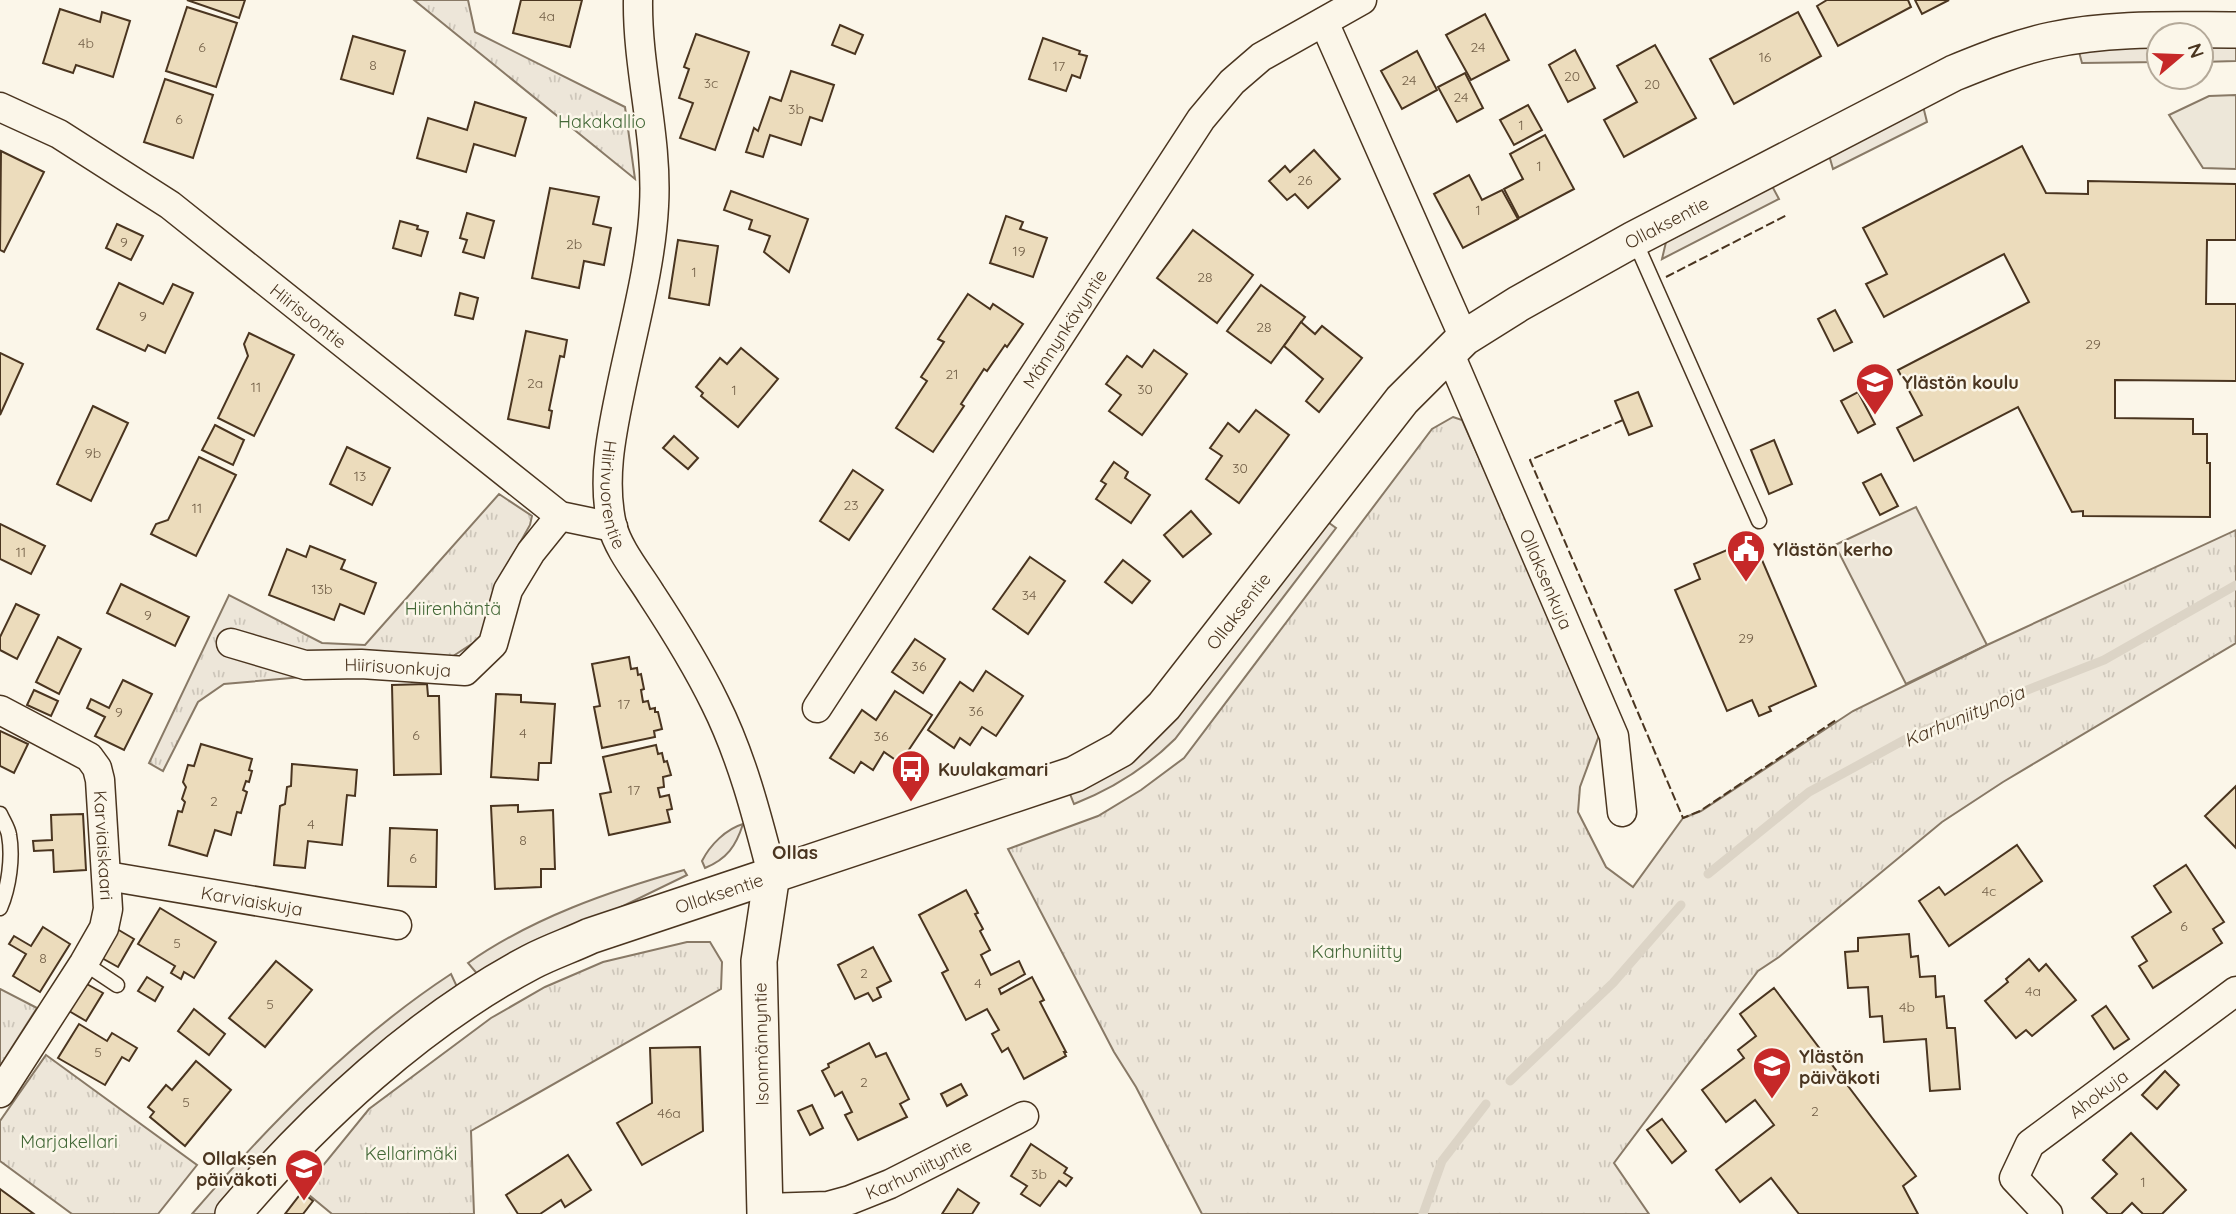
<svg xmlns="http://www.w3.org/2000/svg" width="2236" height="1214" viewBox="0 0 2236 1214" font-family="Quicksand,sans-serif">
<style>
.grass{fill:#ede6d9;stroke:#887966;stroke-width:2}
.park{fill:url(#park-tufts);stroke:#887966;stroke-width:2}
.parking{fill:#ede7d9;stroke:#887966;stroke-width:2}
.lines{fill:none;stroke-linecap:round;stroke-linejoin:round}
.stream{stroke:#dcd4c6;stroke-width:9}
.building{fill:#ecdcbc;stroke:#4a3520;stroke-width:2}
.service-casing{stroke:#4a3520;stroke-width:17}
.minor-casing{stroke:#4a3520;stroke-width:31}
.tertiary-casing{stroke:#4a3520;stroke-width:38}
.service{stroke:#fbf6e9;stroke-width:14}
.minor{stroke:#fbf6e9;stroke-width:28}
.tertiary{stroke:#fbf6e9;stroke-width:35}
.fence{stroke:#4a3520;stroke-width:2;stroke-dasharray:9 3.5;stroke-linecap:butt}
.labels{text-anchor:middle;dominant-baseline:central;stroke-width:5;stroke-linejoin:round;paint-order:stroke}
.number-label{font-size:14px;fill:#725f47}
.park-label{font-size:18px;fill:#436837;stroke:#fbf6e9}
.street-label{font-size:18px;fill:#4a3520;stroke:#fbf6e9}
.poi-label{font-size:18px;font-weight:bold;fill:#4a3520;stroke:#fbf6e9;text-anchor:start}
.water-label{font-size:19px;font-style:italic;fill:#4a3520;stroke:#fbf6e9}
.neighbourhood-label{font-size:19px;font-weight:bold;fill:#4a3520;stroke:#fbf6e9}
</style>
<defs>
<pattern id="park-tufts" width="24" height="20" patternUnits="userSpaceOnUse" patternTransform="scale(1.75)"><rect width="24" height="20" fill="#ede6d9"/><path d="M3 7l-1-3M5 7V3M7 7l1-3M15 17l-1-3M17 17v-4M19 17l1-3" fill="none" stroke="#cdc6ba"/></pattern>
</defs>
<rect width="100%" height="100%" fill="#fbf6e9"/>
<g class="grass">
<polygon points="2159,47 2159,62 2082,63 2079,52 2091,48"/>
<polygon points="2201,47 2236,47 2236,61 2201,62"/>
<polygon points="1923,106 1927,122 1833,169 1829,155"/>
<polygon points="1772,186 1779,199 1662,259 1666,242"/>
<polygon points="1916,507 1987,645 1906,684 1835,545"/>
<path d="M1325,520L1336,528L1175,739C1146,768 1112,789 1074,804L1070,794Z"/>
<path d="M743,824C736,846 727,859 705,868L702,861C710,845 726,829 743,824Z"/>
<path d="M684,870L687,875L479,976L468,963C532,918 610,891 684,870Z"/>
<path d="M451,974L458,989L259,1165L215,1214H192C269,1125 352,1039 451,974Z"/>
</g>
<g class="park">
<polygon points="414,0 468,0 475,32 625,107 635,179"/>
<polygon points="1453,417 1462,420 1601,730 1580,787 1578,812 1606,867 1633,887 1683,818 1701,811 1853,711 1987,645 2236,530 2236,643 2003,782 1942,822 1779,957 1758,971 1614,1163 1649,1214 1202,1214 1136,1087 1114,1052 1008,849 1098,816 1141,790 1184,758 1432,429"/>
<polygon points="499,494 532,516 530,525 497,583 490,632 421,677 371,671 224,684 198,702 163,771 149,763 229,595 322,643 365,645"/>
<polygon points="687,942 710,942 722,962 721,989 471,1131 474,1214 332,1214 303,1190 369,1109 491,1018 545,987 603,962"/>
<polygon points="0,989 37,1008 0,1066"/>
<polygon points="46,1055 197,1165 158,1214 72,1214 0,1161 0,1121"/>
</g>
<polygon class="parking" points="2236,95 2236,169 2203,168 2169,115 2209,96"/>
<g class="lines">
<g class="stream">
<polyline points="1708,874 1809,792 1917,733 2104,660 2236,585"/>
<polyline points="1510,1081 1613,983 1681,905"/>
<polyline points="1423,1214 1442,1161 1486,1104"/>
</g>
</g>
<g class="building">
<polygon points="187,0 245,0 239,18"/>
<polygon points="521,0 582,0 570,47 513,33"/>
<polygon points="1827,0 1908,0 1911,7 1838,46 1817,6"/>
<polygon points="1915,0 1949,0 1922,14"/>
<polygon points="187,7 237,23 216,87 166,71"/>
<polygon points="60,9 100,22 102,12 130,21 113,77 76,65 73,73 43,63"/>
<polygon points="1798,12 1821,56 1734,104 1710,59"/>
<polygon points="1485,14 1509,60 1471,80 1446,35"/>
<polygon points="840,25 863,35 855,54 832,45"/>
<polygon points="696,34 749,52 715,150 680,138 693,103 679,98 689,69 684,67"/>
<polygon points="353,36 405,51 393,94 341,79"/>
<polygon points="1043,38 1080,51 1079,54 1087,56 1080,78 1072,75 1066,91 1029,79"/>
<polygon points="1655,45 1696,118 1624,157 1604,120 1637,102 1617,66"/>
<polygon points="1575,50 1595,88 1568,102 1549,65"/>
<polygon points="1417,51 1437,90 1402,109 1381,71"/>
<polygon points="791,71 834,85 822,121 810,117 801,145 770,135 763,157 746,152 754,128 758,131 770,97 781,101"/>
<polygon points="1465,73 1483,108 1457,122 1438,87"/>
<polygon points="165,79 213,95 193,158 144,142"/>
<polygon points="475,102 526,118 515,156 474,144 466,172 417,158 428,118 467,130"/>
<polygon points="1528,105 1542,130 1514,145 1500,120"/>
<polygon points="1545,135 1574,189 1519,218 1504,189 1523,179 1510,154"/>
<polygon points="2022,146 2046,193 2088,194 2088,181 2236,184 2236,240 2207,240 2206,304 2236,304 2236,381 2115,380 2115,418 2193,419 2193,434 2207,434 2207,463 2210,463 2210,517 2083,516 2083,511 2072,512 2018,407 1914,461 1897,428 1922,415 1898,370 2029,302 2004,254 1884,317 1866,284 1887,274 1863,228"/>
<polygon points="1314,150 1340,179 1308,208 1295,194 1287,200 1269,181 1285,166 1290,172"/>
<polygon points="1,151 44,172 4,252 0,250"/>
<polygon points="1469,175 1482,200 1502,190 1518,219 1463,248 1434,194"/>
<polygon points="550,188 599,197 593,224 611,228 604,265 584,261 579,288 532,278"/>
<polygon points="731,191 808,219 789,272 764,252 770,236 749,229 752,220 724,210"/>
<polygon points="467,213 494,221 484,258 463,252 467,240 460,238"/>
<polygon points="1006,216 1023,222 1020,229 1047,238 1033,277 990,263"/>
<polygon points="400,221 418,226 417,229 428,232 421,256 393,248"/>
<polygon points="117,224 143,236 131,260 106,248"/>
<polygon points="1193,230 1253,275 1217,323 1157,278"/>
<polygon points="678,240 718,246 709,305 669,298"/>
<polygon points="119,283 163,304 173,284 193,293 165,353 148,345 145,351 97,329"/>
<polygon points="1261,285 1305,317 1271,363 1227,331"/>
<polygon points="460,293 478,298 473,319 455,315"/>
<polygon points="968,294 990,309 993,304 1023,324 1007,347 1005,345 987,371 984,369 961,404 964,406 933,452 896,428 927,381 921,377 944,342 938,339"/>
<polygon points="1835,310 1852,342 1834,351 1818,319"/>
<polygon points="1301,322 1315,334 1322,326 1362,358 1319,412 1306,401 1323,379 1284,346"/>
<polygon points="526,331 567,340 564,357 560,356 549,410 552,411 549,428 508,419"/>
<polygon points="249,333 294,355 254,436 218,418 248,356 244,344"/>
<polygon points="741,348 778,379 738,427 701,396 703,393 696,387 720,358 727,364"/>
<polygon points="1154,350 1187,374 1142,435 1109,411 1121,395 1106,384 1127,356 1142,367"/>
<polygon points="0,353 23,364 0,415"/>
<polygon points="1638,392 1652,426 1629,435 1615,401"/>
<polygon points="1858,392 1875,424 1858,433 1841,401"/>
<polygon points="93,406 128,423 91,501 57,484"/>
<polygon points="1256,410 1289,435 1239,503 1206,479 1222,456 1210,448 1228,423 1239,432"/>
<polygon points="215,425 244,440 233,465 202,450"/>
<polygon points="674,436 698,458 688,469 663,448"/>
<polygon points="1774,440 1792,484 1769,494 1751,450"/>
<polygon points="347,447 390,468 372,505 330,484"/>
<polygon points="199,457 236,475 196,556 151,534 156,524 168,520"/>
<polygon points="1114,462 1128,472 1125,478 1150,495 1131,523 1096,499 1106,484 1101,481"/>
<polygon points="853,470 883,490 849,540 820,521"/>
<polygon points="1881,474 1898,506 1880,515 1863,483"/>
<polygon points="1191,511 1211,534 1183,557 1164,535"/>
<polygon points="0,524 45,546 31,574 0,559"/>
<polygon points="1753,539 1816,686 1769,707 1771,711 1759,716 1752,700 1727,711 1675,590 1700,579 1694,564"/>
<polygon points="310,546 345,560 341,569 376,583 364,614 340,604 334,620 269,595 287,549 306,557"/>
<polygon points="1030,557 1065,581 1028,634 993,609"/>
<polygon points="1123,560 1150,581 1132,603 1105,582"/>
<polygon points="121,584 189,617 175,646 107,613"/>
<polygon points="16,604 39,615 17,659 0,650 0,637"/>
<polygon points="58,637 81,649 59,694 36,682"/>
<polygon points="915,639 945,659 923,693 892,672"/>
<polygon points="629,657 631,669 637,668 638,675 641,674 644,689 641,690 643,702 648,701 650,709 655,708 655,712 658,712 662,729 654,731 655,737 602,748 594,707 600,706 592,664"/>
<polygon points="986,671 1023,696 996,736 982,727 970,745 960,738 954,748 928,730 960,682 973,691"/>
<polygon points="123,680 152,694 124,750 95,736 105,717 87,708 91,699 109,708"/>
<polygon points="427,684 428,696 439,696 441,774 394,775 392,685"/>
<polygon points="34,690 58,701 51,716 27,705"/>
<polygon points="895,691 932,715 900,763 884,752 873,770 861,762 854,773 830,758 862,710 876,720"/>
<polygon points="496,694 521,695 521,702 555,704 551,763 539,763 538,780 491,777"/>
<polygon points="0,731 28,744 14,773 0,766"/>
<polygon points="201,744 252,759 249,770 252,771 249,782 246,781 243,790 247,792 241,813 237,812 231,835 215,830 207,856 169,845 178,811 182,812 185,802 182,799 186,787 183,782 188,765 194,766"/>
<polygon points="656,745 658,754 662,753 664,762 667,761 671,775 663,777 664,787 658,788 660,797 669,795 672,809 667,810 670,822 609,835 600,794 611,792 603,757"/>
<polygon points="292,764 357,770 355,796 347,795 342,845 308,841 305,868 274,865 280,806 285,804 287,787 291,786"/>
<polygon points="2236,786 2236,848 2205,816"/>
<polygon points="518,805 518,812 553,810 555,869 541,869 541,887 495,889 491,806"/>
<polygon points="83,814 86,870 54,872 53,850 34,851 33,841 52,840 51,815"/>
<polygon points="390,828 437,830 436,887 388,886"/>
<polygon points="2017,845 2042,881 1949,946 1919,901 1939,887 1945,895"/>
<polygon points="2186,865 2224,922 2213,929 2222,943 2153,988 2139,966 2147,961 2132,937 2171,912 2154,886"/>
<polygon points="966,890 978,913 975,914 983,929 980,931 990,950 981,955 991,975 1019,961 1025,974 999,989 1001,994 1032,977 1044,1000 1040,1002 1066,1052 1064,1052 1066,1056 1024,1079 1008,1048 1002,1052 992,1034 999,1030 987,1009 966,1020 942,973 948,970 919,915"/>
<polygon points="160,908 216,942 194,978 184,972 181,979 171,973 175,966 138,944"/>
<polygon points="43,927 70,944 40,992 13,976 26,954 9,944 14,936 31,946"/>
<polygon points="117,929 134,939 118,967 100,957"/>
<polygon points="1909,934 1911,957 1918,956 1920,977 1935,976 1936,997 1944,996 1947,1028 1955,1028 1960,1089 1930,1091 1926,1039 1884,1042 1882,1016 1870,1017 1868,987 1848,988 1845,952 1858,951 1858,938"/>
<polygon points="873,947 891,981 877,988 881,997 873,1001 868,993 855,999 838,965"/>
<polygon points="2029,959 2039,971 2046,964 2076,1000 2032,1036 2026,1030 2016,1038 1985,1001 2008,982 2006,979"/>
<polygon points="276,961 312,990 265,1047 229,1018"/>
<polygon points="147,977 163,987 155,1001 138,991"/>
<polygon points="85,983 103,993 86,1021 69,1011"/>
<polygon points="1774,988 1916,1176 1903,1186 1918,1214 1799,1214 1771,1178 1740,1202 1716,1170 1774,1125 1755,1100 1726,1122 1702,1090 1744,1058 1738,1050 1756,1036 1740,1014"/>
<polygon points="2106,1006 2129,1039 2114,1049 2092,1016"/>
<polygon points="194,1009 225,1034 209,1055 178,1031"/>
<polygon points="79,1024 107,1041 112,1033 137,1048 129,1061 122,1057 105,1085 58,1058"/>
<polygon points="869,1043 876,1057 886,1053 909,1099 900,1104 907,1117 858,1140 845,1115 852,1112 842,1092 835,1096 822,1071 829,1067 828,1064"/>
<polygon points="700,1047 703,1131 642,1165 617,1123 652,1103 650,1048"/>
<polygon points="196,1061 231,1090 185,1146 150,1117 154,1112 148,1107 166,1085 172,1090"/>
<polygon points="2165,1071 2179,1085 2157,1109 2142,1095"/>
<polygon points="961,1084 967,1095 947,1106 941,1094"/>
<polygon points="812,1105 823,1128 810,1135 798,1111"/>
<polygon points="1662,1119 1686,1151 1672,1163 1647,1130"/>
<polygon points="2131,1133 2186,1190 2162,1214 2143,1214 2132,1203 2121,1214 2108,1214 2092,1198 2117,1174 2103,1160"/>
<polygon points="1031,1144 1067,1168 1064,1173 1072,1178 1066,1186 1059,1181 1040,1206 1021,1194 1027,1186 1011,1176"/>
<polygon points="568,1155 591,1190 565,1207 561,1200 540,1214 518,1214 506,1195"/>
<polygon points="0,1189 34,1214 0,1214"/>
<polygon points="958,1189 979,1203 972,1214 942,1214"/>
<polygon points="302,1192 313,1201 303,1214 285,1214"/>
</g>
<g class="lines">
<g class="service-casing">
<g id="service">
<polyline points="1634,239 1759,521"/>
<path d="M0,814C3,821 8,828 9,835C13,857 9,887 0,908"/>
<polyline points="84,963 117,985"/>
</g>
</g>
<g class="minor-casing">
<g id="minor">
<path id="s1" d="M638,0C637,69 658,137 654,206C651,267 632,333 620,393C611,436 602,481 612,525C618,549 638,573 651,594C674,629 697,666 715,703C742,757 757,816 772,874"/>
<polyline points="1324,22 1464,338"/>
<path id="s2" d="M0,107L59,134L170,205L560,516L613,527"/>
<path id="s3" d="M1449,352L1614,736L1622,812"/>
<path id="s4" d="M231,643L305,665L361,664L465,671L493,644L508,590L531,552L560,516"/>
<path id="s5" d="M817,708L1201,119L1232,82L1261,57L1362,0"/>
<path id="s6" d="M0,710L89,757L97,768L100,780L108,909L104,928L84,963L0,1093"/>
<path id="s7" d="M107,876L397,925"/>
<path id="s8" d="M765,1208L828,1206L850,1200L890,1184L1024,1116"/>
<path id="s9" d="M2048,1214L2014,1178L2030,1144L2236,991"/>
</g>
</g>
<g class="tertiary-casing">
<g id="tertiary">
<path id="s10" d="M233,1214C315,1118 419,1021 531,962C550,952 571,945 590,936L1075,774L1121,749L1164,706L1402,400L1464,338L1518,304L1634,239L1954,73C1986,60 2018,47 2052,40C2111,27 2175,30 2236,30"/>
<polyline points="765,1214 759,961 772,874"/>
</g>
</g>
<use href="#service" class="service"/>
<use href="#minor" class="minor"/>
<use href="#tertiary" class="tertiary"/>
<g class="fence">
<polyline points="1666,277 1787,215"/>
<polyline points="1623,420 1530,460 1683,818 1700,811 1836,720"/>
</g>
</g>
<defs>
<g id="school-pin" transform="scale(2.0125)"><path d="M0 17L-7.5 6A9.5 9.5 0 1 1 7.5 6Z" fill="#c62828" stroke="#fbf6e9"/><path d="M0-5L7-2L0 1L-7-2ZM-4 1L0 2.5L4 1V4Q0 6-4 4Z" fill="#fff"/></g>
<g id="civic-pin" transform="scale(2.0125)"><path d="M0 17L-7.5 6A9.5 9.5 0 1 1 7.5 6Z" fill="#c62828" stroke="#fbf6e9"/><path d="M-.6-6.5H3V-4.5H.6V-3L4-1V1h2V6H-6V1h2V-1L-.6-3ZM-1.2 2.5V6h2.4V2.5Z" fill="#fff"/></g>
<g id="bus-pin" transform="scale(2.0125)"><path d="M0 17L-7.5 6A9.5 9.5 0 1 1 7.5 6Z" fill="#c62828" stroke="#fbf6e9"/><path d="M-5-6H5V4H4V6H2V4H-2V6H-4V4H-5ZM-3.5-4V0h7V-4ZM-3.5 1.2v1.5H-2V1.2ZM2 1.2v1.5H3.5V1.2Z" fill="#fff"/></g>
</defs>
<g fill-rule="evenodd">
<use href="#school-pin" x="1875" y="382"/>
<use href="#civic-pin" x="1746" y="549"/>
<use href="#bus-pin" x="911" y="769"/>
<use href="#school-pin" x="1772" y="1066"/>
<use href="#school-pin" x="304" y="1168"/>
</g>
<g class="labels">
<g class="number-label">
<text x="547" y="16">4a</text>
<text x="86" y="43">4b</text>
<text x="202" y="47">6</text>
<text x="1478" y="47">24</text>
<text x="1765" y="57">16</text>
<text x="373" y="65">8</text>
<text x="1059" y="66">17</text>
<text x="1572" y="76">20</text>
<text x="1409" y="80">24</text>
<text x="711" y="83">3c</text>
<text x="1652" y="84">20</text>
<text x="1461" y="97">24</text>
<text x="796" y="109">3b</text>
<text x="179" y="119">6</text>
<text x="1521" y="125">1</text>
<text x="1539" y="166">1</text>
<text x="1305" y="180">26</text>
<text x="1478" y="210">1</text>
<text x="124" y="242">9</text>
<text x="574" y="244">2b</text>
<text x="1019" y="251">19</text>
<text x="694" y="272">1</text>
<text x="1205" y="277">28</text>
<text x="143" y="316">9</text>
<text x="1264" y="327">28</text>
<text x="2093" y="344">29</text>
<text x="952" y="374">21</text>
<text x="535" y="383">2a</text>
<text x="256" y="387">11</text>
<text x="1145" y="389">30</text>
<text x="734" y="390">1</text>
<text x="93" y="453">9b</text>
<text x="1240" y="468">30</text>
<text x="360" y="476">13</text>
<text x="851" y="505">23</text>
<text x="197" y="508">11</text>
<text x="21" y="552">11</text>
<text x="322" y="589">13b</text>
<text x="1029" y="595">34</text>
<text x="148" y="615">9</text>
<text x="1746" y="638">29</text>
<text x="919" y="666">36</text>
<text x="624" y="704">17</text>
<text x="976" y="711">36</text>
<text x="119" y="712">9</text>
<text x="523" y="733">4</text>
<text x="416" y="735">6</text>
<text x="881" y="736">36</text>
<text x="634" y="790">17</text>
<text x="214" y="801">2</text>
<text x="311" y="824">4</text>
<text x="523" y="840">8</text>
<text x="413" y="858">6</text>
<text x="1989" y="891">4c</text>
<text x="2184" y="926">6</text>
<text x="177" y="943">5</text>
<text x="43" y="958">8</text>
<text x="864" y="973">2</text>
<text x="978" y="983">4</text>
<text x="2033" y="991">4a</text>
<text x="270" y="1004">5</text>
<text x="1907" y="1007">4b</text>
<text x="98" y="1052">5</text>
<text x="864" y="1082">2</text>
<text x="186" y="1102">5</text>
<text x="1815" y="1111">2</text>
<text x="669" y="1113">46a</text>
<text x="1039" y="1174">3b</text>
<text x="2143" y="1182">1</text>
</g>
<g class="park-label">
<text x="602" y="121">Hakakallio</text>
<text x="453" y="608">Hiirenhäntä</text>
<text x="1357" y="951">Karhuniitty</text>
<text x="69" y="1141">Marjakellari</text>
<text x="411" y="1153">Kellarimäki</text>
</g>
<g class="street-label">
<text stroke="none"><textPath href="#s10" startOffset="1790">Ollaksentie</textPath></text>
<text stroke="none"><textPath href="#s2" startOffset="374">Hiirisuontie</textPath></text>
<text stroke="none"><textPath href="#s5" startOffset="453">Männynkävyntie</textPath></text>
<text stroke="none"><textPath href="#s1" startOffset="500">Hiirivuorentie</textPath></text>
<text stroke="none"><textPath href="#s3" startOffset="247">Ollaksenkuja</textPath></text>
<text stroke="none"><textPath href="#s10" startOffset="1202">Ollaksentie</textPath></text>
<text stroke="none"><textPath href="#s4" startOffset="170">Hiirisuonkuja</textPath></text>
<text stroke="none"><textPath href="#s6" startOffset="192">Karviaiskaari</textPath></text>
<text stroke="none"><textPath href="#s10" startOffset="593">Ollaksentie</textPath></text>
<text stroke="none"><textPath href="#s7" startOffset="147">Karviaiskuja</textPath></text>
<text transform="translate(761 1044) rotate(-91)">Isonmännyntie</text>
<text stroke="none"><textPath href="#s9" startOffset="172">Ahokuja</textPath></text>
<text stroke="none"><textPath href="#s8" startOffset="161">Karhuniityntie</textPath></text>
</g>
<g class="poi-label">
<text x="1902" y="382">Ylästön koulu</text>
<text x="1773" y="549">Ylästön kerho</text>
<text x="938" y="769">Kuulakamari</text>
<text x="1799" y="1056">Ylästön<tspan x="1799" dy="21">päiväkoti</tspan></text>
<text x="277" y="1158" text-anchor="end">Ollaksen<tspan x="277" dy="21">päiväkoti</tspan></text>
</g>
<g class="water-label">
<text transform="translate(1964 716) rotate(-23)">Karhuniitynoja</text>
</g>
<g class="neighbourhood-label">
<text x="795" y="852">Ollas</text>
</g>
</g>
<g transform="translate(2180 56) rotate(71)"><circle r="33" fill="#fbf6e9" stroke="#b4a999" stroke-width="2"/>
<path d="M0-5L12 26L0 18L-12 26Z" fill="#c62828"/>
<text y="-10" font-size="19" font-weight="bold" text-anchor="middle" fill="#4a3520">N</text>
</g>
</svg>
